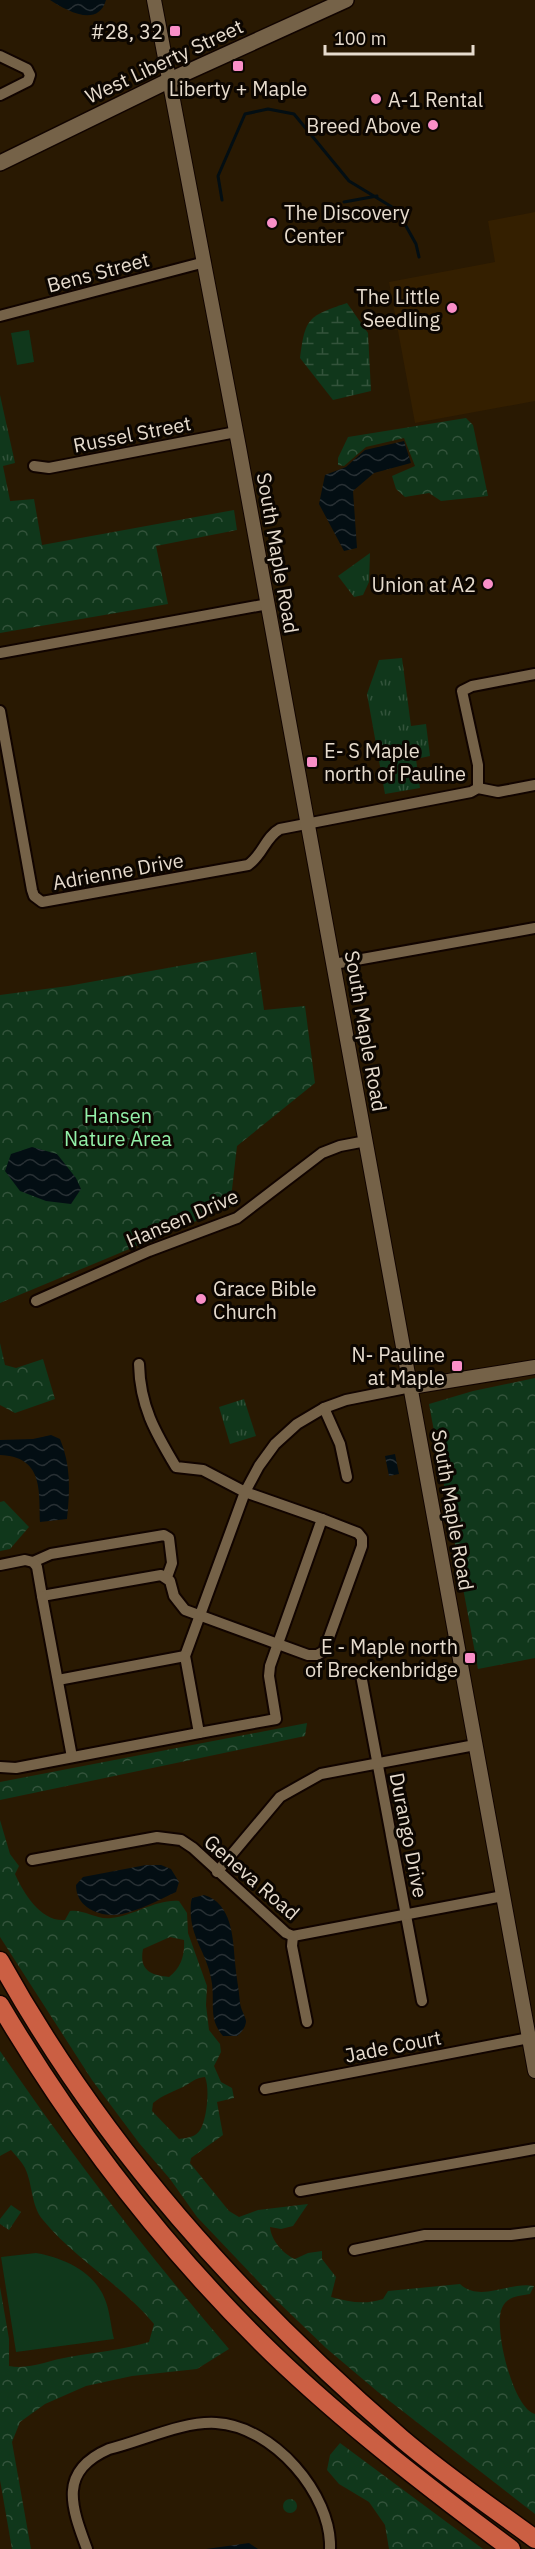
<svg xmlns="http://www.w3.org/2000/svg" width="535" height="2549" viewBox="0 0 535 2549" font-family="'IBM Plex Sans',sans-serif">
<style>
.built{fill:#341f00}
.grass{fill:url(#grass-tufts)}
.forest{fill:url(#forest-crowns);fill-rule:evenodd}
.wetland{fill:url(#wetland-marsh)}
.pitch{fill:#10371b}
.water{fill:url(#water-waves)}
.lines{fill:none;stroke-linecap:round;stroke-linejoin:round}
.stream{stroke:#030e13;stroke-width:3}
.minor-casing{stroke:#110400;stroke-width:14}
.tertiary-casing{stroke:#110400;stroke-width:16}
.secondary-casing{stroke:#110400;stroke-width:18}
.motorway-casing{stroke:#110400;stroke-width:21}
.minor{stroke:#756248;stroke-width:10}
.tertiary{stroke:#756248;stroke-width:14}
.secondary{stroke:#756248;stroke-width:15}
.motorway{stroke:#cb5f43;stroke-width:18}
.poi-dot{fill:#f98fc8;stroke:#0c0601;stroke-width:2}
.labels{text-anchor:middle;dominant-baseline:central;stroke-width:6;stroke-linejoin:round;paint-order:stroke}
.poi-label{font-size:20px;fill:#e7dcce;stroke:#0c0601;text-anchor:end}
.street-label{font-size:20px;fill:#e7dcce;stroke:#0c0601}
.park-label{font-size:20px;fill:#93f0a8;stroke:#0c0601}
</style>
<defs>
<pattern id="grass-tufts" width="24" height="20" patternUnits="userSpaceOnUse" patternTransform="scale(1.5)"><rect width="24" height="20" fill="#10371b"/><path d="M3 7l-1-3M5 7V3M7 7l1-3M15 17l-1-3M17 17v-4M19 17l1-3" fill="none" stroke="#33533b"/></pattern>
<pattern id="forest-crowns" width="20" height="18" patternUnits="userSpaceOnUse" patternTransform="scale(1.5)"><rect width="20" height="18" fill="#10371b"/><path d="M2 6a3 3 0 1 1 6 0M12 15a3 3 0 1 1 6 0" fill="none" stroke="#33533b"/></pattern>
<pattern id="wetland-marsh" width="20" height="14" patternUnits="userSpaceOnUse" patternTransform="scale(1.5)"><rect width="20" height="14" fill="#10371b"/><path d="M1 5h8M5 5V1M11 12h8M15 12V8" fill="none" stroke="#33533b"/></pattern>
<pattern id="water-waves" width="16" height="10" patternUnits="userSpaceOnUse" patternTransform="scale(1.5)"><rect width="16" height="10" fill="#030e13"/><path d="M0 5q4-4 8 0t8 0" fill="none" stroke="#283034"/></pattern>
</defs>
<rect width="100%" height="100%" fill="#291902"/>
<polygon class="built" points="535,212 535,401 415,423 389,282 495,262 488,221"/>
<g class="grass">
<polygon points="0,395 15,463 3,466 18,540 0,568"/>
<polygon points="370,553 369,582 363,595 354,597 338,576"/>
<polygon points="402,658 411,726 426,724 430,756 416,759 420,788 385,794 367,694 379,660"/>
<polygon points="244,1399 256,1436 230,1444 219,1407"/>
<polygon points="11,2205 21,2212 9,2230 0,2224 0,2219"/>
<circle cx="290" cy="2506" r="7"/>
</g>
<g class="forest">
<polygon points="466,418 473,425 488,496 441,501 429,493 405,497 396,489 392,476 415,466 404,438 366,447 344,466 338,465 338,458 348,437"/>
<polygon points="34,499 42,545 234,510 237,530 156,546 168,604 0,633 0,502"/>
<polygon points="256,952 264,1010 305,1006 315,1083 237,1146 230,1207 0,1303 0,995 68,986"/>
<polygon points="0,1343 5,1365 16,1368 43,1359 55,1399 15,1413 0,1405"/>
<polygon points="535,1378 535,1658 478,1669 429,1404 473,1391"/>
<polygon points="4,1501 29,1527 10,1549 0,1551 0,1502"/>
<polygon points="307,1723 305,1736 0,1800 0,1782"/>
<path d="M0,1820L10,1854L19,1866L15,1874C24,1894 41,1922 65,1920L70,1911C84,1909 96,1920 111,1918C134,1916 156,1899 179,1901L187,1913L188,1933L207,1986L206,2005L209,2030L220,2044L221,2052L214,2066L221,2082L232,2088L234,2098L217,2102L223,2135L191,2158L190,2163L229,2211L239,2217L258,2210L308,2204L293,2226L281,2229L270,2227C271,2240 283,2254 295,2259L308,2253L322,2251V2259L336,2277L331,2297C349,2302 365,2305 383,2299L388,2291L460,2284C480,2303 510,2281 534,2286L530,2294C519,2296 507,2296 502,2308C493,2327 513,2409 535,2414V2514L378,2392L326,2348L273,2297L197,2217L170,2179L139,2143L92,2080L0,1937ZM170,1937L184,1940C185,1955 181,1968 169,1977C150,1975 139,1970 143,1949ZM205,2077C210,2088 207,2119 200,2130C196,2137 187,2138 179,2139L152,2111L153,2103C163,2095 172,2092 183,2087C192,2082 195,2078 205,2077Z"/>
<path d="M0,2051C71,2155 147,2253 229,2349L197,2369L132,2376L86,2386L45,2404L20,2422L12,2442L31,2549H12L0,2480V2287L9,2339V2366C29,2370 49,2360 69,2357C96,2352 122,2350 149,2342L154,2324C122,2285 75,2259 43,2220C31,2206 33,2185 25,2168C22,2162 16,2156 11,2150L0,2156Z"/>
<polygon points="340,2443 483,2549 389,2549 385,2525 369,2502 339,2484 327,2470 330,2455"/>
</g>
<path class="wetland" d="M347,303L368,333L371,391L333,400L300,358C305,318 308,316 347,303Z"/>
<g class="pitch">
<polygon points="29,330 34,362 17,365 11,333"/>
<path d="M36,2253C64,2258 96,2272 106,2302C110,2313 111,2327 114,2339L16,2352L1,2257Z"/>
</g>
<g class="water">
<path d="M50,0H106C98,28 67,11 50,0Z"/>
<polygon points="404,441 411,463 374,473 353,491 357,548 344,551 319,504 325,475 346,467 365,450"/>
<polygon points="32,1147 57,1154 76,1178 81,1189 71,1204 46,1201 20,1191 5,1171 11,1154"/>
<path d="M51,1435L60,1439C71,1465 70,1491 67,1519L40,1522C39,1489 43,1457 0,1455V1440L33,1439Z"/>
<polygon points="395,1454 399,1474 389,1476 385,1456"/>
<path d="M146,1865H161L171,1869L179,1882L176,1892C159,1900 140,1910 122,1914C102,1918 76,1909 76,1885L83,1877Z"/>
<path d="M204,1895C232,1903 233,1938 235,1962C236,1976 239,1989 240,2003C241,2010 245,2015 246,2021C246,2027 241,2033 237,2036H223C207,2018 216,2000 211,1978C205,1948 188,1936 191,1902L192,1898Z"/>
<polygon points="249,2543 258,2549 206,2549"/>
</g>
<g class="lines">
<g class="stream">
<polyline points="222,200 218,176 245,114 268,109 294,114 349,181 397,210 416,244 419,257"/>
<polyline points="344,202 377,196"/>
</g>
<g class="minor-casing">
<g id="minor">
<polyline points="0,56 27,69 30,75 28,81 0,95"/>
<polyline points="0,316 205,262"/>
<polyline points="34,466 49,468 236,432"/>
<polyline points="0,653 268,604"/>
<path d="M0,711L32,890L34,896L42,902L248,865C263,855 265,837 280,829L471,792L478,788L498,792L535,785"/>
<polyline points="478,788 478,765 462,691 472,686 535,674"/>
<polyline points="334,964 535,928"/>
<polyline points="36,1301 149,1251 237,1218 322,1153 340,1146 366,1141"/>
<path d="M139,1364C140,1406 155,1432 176,1467L203,1470L245,1492L322,1519L270,1666L269,1676L276,1719L199,1733L185,1656L245,1492L259,1466L275,1444L297,1424L324,1408L346,1400L411,1387"/>
<polyline points="324,1408 340,1444 347,1477"/>
<polyline points="33,1562 51,1554 164,1535 169,1538 172,1563 167,1577"/>
<polyline points="0,1565 25,1560 33,1562 37,1567 42,1596 161,1575 170,1581 174,1596 185,1610 308,1655 317,1655 324,1651 362,1546 362,1538 358,1533 322,1519"/>
<polyline points="42,1596 72,1757"/>
<polyline points="361,1675 422,2001"/>
<polyline points="58,1680 185,1656"/>
<polyline points="0,1767 16,1768 199,1733"/>
<polyline points="32,1860 157,1837 181,1840 193,1848 286,1933 293,1936"/>
<polyline points="217,1872 280,1797 321,1774 475,1745"/>
<polyline points="293,1936 503,1896"/>
<polyline points="293,1936 292,1946 307,2022"/>
<polyline points="265,2089 529,2038"/>
<polyline points="300,2191 535,2149"/>
<polyline points="354,2250 425,2235 511,2235 535,2232"/>
<path d="M87,2549C71,2506 58,2471 109,2449C142,2441 183,2421 216,2423C273,2426 332,2494 330,2549"/>
</g>
</g>
<g class="tertiary-casing">
<g id="tertiary">
<polyline points="154,0 239,447 535,2071"/>
<polyline points="411,1387 535,1367"/>
</g>
</g>
<g class="secondary-casing">
<polyline id="secondary" points="0,163 170,80 346,0"/>
</g>
<g class="motorway-casing">
<g id="motorway">
<path d="M0,1961C103,2147 240,2299 401,2438C443,2474 490,2506 535,2539"/>
<path d="M0,2005C75,2132 167,2251 273,2354C347,2425 429,2488 511,2549"/>
</g>
</g>
<use href="#minor" class="minor"/>
<use href="#tertiary" class="tertiary"/>
<use href="#secondary" class="secondary"/>
<use href="#motorway" class="motorway"/>
</g>
<g class="poi-dot">
<rect x="169" y="25" width="12" height="12" rx="3"/>
<rect x="232" y="60" width="12" height="12" rx="3"/>
<circle cx="376" cy="99" r="6"/>
<circle cx="433" cy="125" r="6"/>
<circle cx="272" cy="223" r="6"/>
<circle cx="452" cy="308" r="6"/>
<circle cx="488" cy="584" r="6"/>
<rect x="306" y="756" width="12" height="12" rx="3"/>
<circle cx="201" cy="1299" r="6"/>
<rect x="451" y="1360" width="12" height="12" rx="3"/>
<rect x="464" y="1652" width="12" height="12" rx="3"/>
</g>
<g class="labels">
<g class="poi-label">
<text x="163" y="31">#28, 32</text>
<text x="238" y="88" text-anchor="middle">Liberty + Maple</text>
<text x="388" y="99" text-anchor="start">A-1 Rental</text>
<text x="421" y="125">Breed Above</text>
<text x="284" y="212" text-anchor="start">The Discovery<tspan x="284" dy="23">Center</tspan></text>
<text x="440" y="296">The Little<tspan x="440" dy="23">Seedling</tspan></text>
<text x="476" y="584">Union at A2</text>
<text x="324" y="750" text-anchor="start">E- S Maple<tspan x="324" dy="23">north of Pauline</tspan></text>
<text x="213" y="1288" text-anchor="start">Grace Bible<tspan x="213" dy="23">Church</tspan></text>
<text x="445" y="1354">N- Pauline<tspan x="445" dy="23">at Maple</tspan></text>
<text x="458" y="1646">E - Maple north<tspan x="458" dy="23">of Breckenbridge</tspan></text>
</g>
<g class="street-label">
<text transform="translate(164 61) rotate(-25)">West Liberty Street</text>
<text transform="translate(98 272) rotate(-15)">Bens Street</text>
<text transform="translate(132 434) rotate(-11)">Russel Street</text>
<text transform="translate(278 553) rotate(80)">South Maple Road</text>
<text transform="translate(118 871) rotate(-10)">Adrienne Drive</text>
<text transform="translate(366 1031) rotate(80)">South Maple Road</text>
<text transform="translate(182 1218) rotate(-23)">Hansen Drive</text>
<text transform="translate(453 1510) rotate(80)">South Maple Road</text>
<text transform="translate(409 1835) rotate(79)">Durango Drive</text>
<text transform="translate(252 1877) rotate(41)">Geneva Road</text>
<text transform="translate(393 2046) rotate(-11)">Jade Court</text>
</g>
<g class="park-label">
<text x="118" y="1115">Hansen<tspan x="118" dy="23">Nature Area</tspan></text>
</g>
</g>
<path d="M325 45v9h148v-9" fill="none" stroke="#e7dcce" stroke-width="3"/>
<text x="334" y="45" font-size="18" fill="#e7dcce" stroke="#0c0601" stroke-width="4.5" paint-order="stroke">100 m</text>
</svg>
